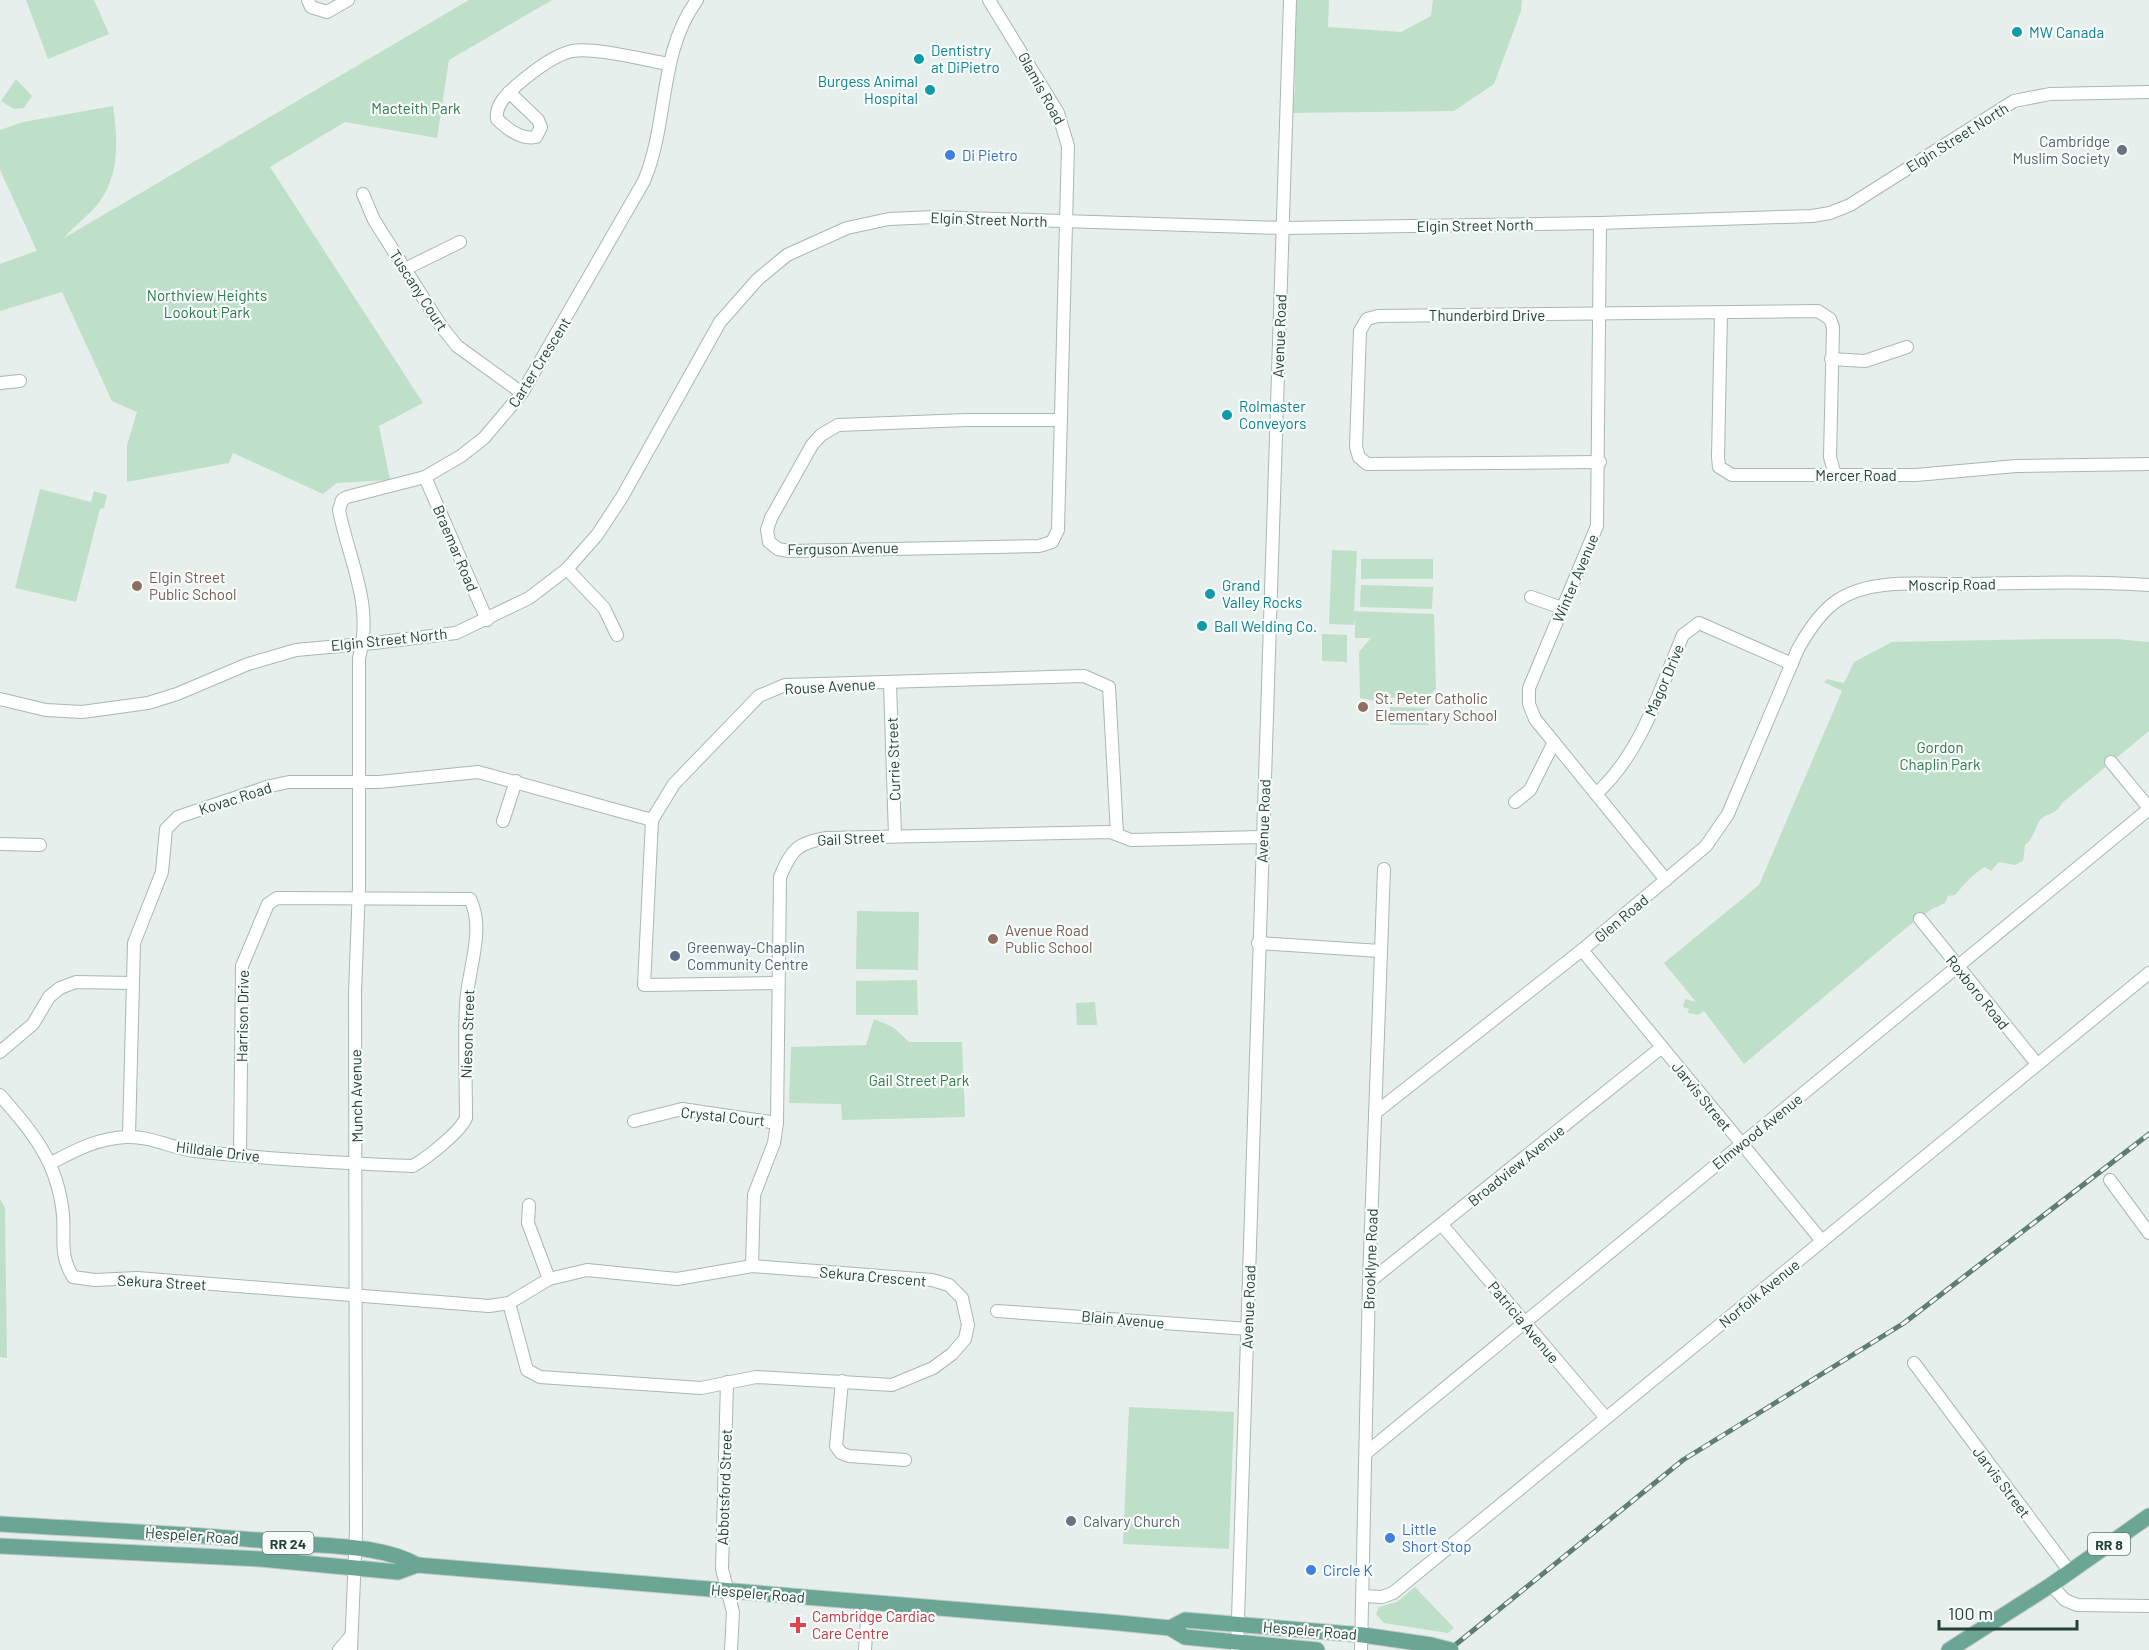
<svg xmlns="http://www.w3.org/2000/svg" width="2149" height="1650" viewBox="0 0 2149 1650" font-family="Barlow,sans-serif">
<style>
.green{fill:#bfe0c8}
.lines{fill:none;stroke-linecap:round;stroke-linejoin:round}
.minor-casing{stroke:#a8b8b2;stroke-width:14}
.major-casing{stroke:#c2cac8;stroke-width:17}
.minor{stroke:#fff;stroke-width:12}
.major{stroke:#6aa596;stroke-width:15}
.rail-casing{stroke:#5f7d75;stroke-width:5}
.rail{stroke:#f7fbf9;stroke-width:3;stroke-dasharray:9;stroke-linecap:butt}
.major-bridge-casing{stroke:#c2cac8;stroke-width:17;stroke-linecap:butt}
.major-bridge{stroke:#6aa596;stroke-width:15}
.culture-dot{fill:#0f9aa8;stroke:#f7fbf9;stroke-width:2}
.worship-dot{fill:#6b7280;stroke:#f7fbf9;stroke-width:2}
.shop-dot{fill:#3f7fe0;stroke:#f7fbf9;stroke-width:2}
.education-dot{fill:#8d6e63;stroke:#f7fbf9;stroke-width:2}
.service-dot{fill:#5c6f8a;stroke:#f7fbf9;stroke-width:2}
.health-dot{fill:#e0444e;stroke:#f7fbf9;stroke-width:2}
.labels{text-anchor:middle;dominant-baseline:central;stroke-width:4.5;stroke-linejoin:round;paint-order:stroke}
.shield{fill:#f7fbf9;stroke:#637a73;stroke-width:1.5}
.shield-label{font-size:14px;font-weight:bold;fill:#24423a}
.culture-label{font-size:15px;fill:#0d838f;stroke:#f7fbf9;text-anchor:start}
.street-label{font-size:15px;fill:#24423a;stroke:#f7fbf9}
.park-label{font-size:15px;fill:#2d7a4b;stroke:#f7fbf9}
.worship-label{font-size:15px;fill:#5b616d;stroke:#f7fbf9;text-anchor:end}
.shop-label{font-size:15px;fill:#366cbe;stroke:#f7fbf9;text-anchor:start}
.education-label{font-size:15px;fill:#785e54;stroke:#f7fbf9;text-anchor:start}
.service-label{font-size:15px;fill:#4e5e75;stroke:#f7fbf9;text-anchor:start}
.health-label{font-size:15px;fill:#be3a42;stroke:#f7fbf9;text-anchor:start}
</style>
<rect width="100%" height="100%" fill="#e6efeb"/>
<g class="green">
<polygon points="26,0 94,0 109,34 48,59"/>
<path d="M469,0H552L449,60L437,138L345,122L270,167L423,403L379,426L390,480L337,483L323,494L233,453L229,463L127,482V445L137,412L112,401L62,292L0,311V264L50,246L37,251L0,170V130L23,122L113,106C118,141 120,176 97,205C87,217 73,227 64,238Z"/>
<polygon points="1295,0 1329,0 1328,27 1401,32 1431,16 1433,0 1522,0 1521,11 1494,84 1454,111 1290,113 1295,92"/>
<polygon points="16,79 32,96 24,108 14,109 1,101"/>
<polygon points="40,489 91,502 94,491 107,495 104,508 100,509 76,602 15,588"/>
<polygon points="1332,550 1357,551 1354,611 1434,614 1436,689 1428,697 1380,698 1379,702 1360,698 1359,652 1371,638 1355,638 1355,619 1354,625 1329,624"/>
<rect x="1361" y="559" width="72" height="20"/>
<polygon points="1361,585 1433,587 1432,609 1360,607"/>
<polygon points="1322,634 1347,635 1347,662 1322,661"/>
<path d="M2048,639H2116L2149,642V731L2062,803C2057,815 2046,813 2040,820C2034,829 2035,837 2025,845L2023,861L2015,865L1999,862L1991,871L1985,867C1971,875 1965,884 1955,895L1948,896L1945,903L1932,909L1906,928L1744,1064L1704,1011L1698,1015L1688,1013L1689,1009L1683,1007L1685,999L1696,1002L1664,963L1759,885L1842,691L1824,682L1827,679L1844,683L1854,662L1892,642Z"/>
<polygon points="1390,707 1428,708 1428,725 1390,725"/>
<polygon points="857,911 919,912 918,970 856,969"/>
<polygon points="917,980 918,1015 856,1015 856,981"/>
<polygon points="1095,1002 1097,1025 1077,1025 1076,1003"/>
<polygon points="874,1019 893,1027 909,1042 962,1042 965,1117 842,1120 841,1104 789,1103 791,1047 866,1045"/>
<polygon points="0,1199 5,1208 7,1358 0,1357"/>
<polygon points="1129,1407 1234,1412 1229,1549 1123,1544"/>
<polygon points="1415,1587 1454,1628 1448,1633 1384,1623 1376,1614 1379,1607 1397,1602"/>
</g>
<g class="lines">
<g class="minor-casing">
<g id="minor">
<polyline points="308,0 311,7 327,12 348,0"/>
<polyline points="989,0 1058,113 1068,146 1058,530 1052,542 1039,546 789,551 778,549 769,542 767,530 771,518 812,445 821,435 838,425 966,420 1059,420"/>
<path d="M509,92L538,120L541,127L536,137C522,140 507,129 497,119C495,105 507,94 517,85C531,73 554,55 572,51C595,47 645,60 669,64"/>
<polyline points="363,194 374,220 441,326 457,346 522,393"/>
<polyline points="1600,223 1597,526 1529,688 1529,704 1535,719 1666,880"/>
<polyline points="405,269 460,242"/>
<polyline points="1721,313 1718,457 1719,467 1732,475 1916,475 2016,466 2149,464"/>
<polyline points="1831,359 1865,361 1907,347"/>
<polyline points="0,383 20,381"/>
<polyline points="1600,462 1367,464 1359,457 1356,447 1360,331 1367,319 1378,316 1818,311 1830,319 1833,327 1830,457 1835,475"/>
<polyline points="425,477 487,620"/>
<polyline points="567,569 604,608 617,635"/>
<polyline points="1531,597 1562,608"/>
<polyline points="890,683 895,836"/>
<polyline points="0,699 46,710 82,712 148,703 177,694 248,664 296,650 374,643 456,633 529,598 567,569 597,535 622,497 720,322 758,279 787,255 847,228 889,219 934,217 1282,228 1600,223 1812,216 1830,213 1850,205 2014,101 2050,94 2149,92"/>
<polyline points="2111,762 2149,808"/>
<path d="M1596,794C1642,752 1659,691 1683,635L1699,623L1792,664"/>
<polyline points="1515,802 1530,790 1554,742"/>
<polyline points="503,821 516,781"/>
<polyline points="0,844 40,845"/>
<polyline points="1920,919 2037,1064"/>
<polyline points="1258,943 1380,951"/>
<polyline points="1582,950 1822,1241"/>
<polyline points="778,983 644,985 652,820 674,784 759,696 785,685 1084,676 1109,687 1117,834"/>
<polyline points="0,1052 33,1024 49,997 60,988 76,982 132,983"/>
<path d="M0,1095C33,1133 58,1162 63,1215C65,1241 59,1254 73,1277L95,1280L137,1278L489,1306L509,1303L549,1279L587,1270L677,1279L752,1266L932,1280L949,1285L962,1298L968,1325L965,1339L952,1354L933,1368L892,1385L756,1377L701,1388L540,1377L527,1370L509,1303"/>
<path d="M1375,1113L1582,950L1706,846L1728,814L1798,649C1808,631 1821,611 1838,600C1873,577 1926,585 1965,584C2027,583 2088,581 2149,585"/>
<polyline points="634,1121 682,1109 777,1123"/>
<polyline points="129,1136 134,943 162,872 166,829 178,817 270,786 289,782 379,782 478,772 652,820"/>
<path d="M51,1163C76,1150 98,1138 127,1137C150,1136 172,1148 194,1151C267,1159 340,1163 413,1166C427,1158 460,1132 466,1118C466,1080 464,1043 466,1005C467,972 486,930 470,899L277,898L268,904L242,966L240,1155"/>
<polyline points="2110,1180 2149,1233"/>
<polyline points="529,1205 528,1223 549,1279"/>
<polyline points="1442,1225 1606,1418"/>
<path d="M752,1266L754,1195L774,1143L777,1123L780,877C792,849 797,843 827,838L1110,832L1131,840L1262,837"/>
<polyline points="1369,1282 1662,1047"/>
<polyline points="997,1311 1248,1329"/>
<polyline points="1914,1363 2070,1572"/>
<polyline points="842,1381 836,1446 841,1453 849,1456 905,1460"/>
<polyline points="727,1382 722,1569 733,1612 731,1650"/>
<polyline points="1366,1453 2149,809"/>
<polyline points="2051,1585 2065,1600 2077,1605 2149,1606"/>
<polyline points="1363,1596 1382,1597 1393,1593 2149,973"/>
<polyline points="339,1650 351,1636"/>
<path d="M351,1650L356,1531L355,993L359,886V658C374,605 349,561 339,510L342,500L347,497L425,477L461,456L484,438L522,393L644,181C669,122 658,53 697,0"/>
<polyline points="865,1650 868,1602"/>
<polyline points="1237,1650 1290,0"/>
<polyline points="1361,1650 1369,1282 1384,869"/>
</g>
</g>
<g class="major-casing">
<g id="major">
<path d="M0,1524C97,1530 195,1534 292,1543C332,1547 382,1545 417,1565"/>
<polyline points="0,1546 260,1559 398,1572 417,1565 1109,1622 1170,1628 1185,1637 1317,1650"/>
<polyline points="1170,1628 1185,1620 1363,1635 1431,1645"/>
<polyline points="1949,1650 2051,1585 2149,1516"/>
</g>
</g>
<use href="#minor" class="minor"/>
<use href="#major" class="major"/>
<g class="rail-casing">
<polyline id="rail" points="1449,1650 1683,1460 1904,1323 2149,1134"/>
</g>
<use href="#rail" class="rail"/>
<g class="major-bridge-casing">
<polyline id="major-bridge" points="1431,1645 1451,1650"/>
</g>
<use href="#major-bridge" class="major-bridge"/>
</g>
<g class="culture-dot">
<circle cx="2017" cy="32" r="6"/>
<circle cx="919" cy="59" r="6"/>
<circle cx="930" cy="90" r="6"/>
<circle cx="1227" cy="415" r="6"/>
<circle cx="1210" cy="594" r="6"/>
<circle cx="1202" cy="626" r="6"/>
</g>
<g class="worship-dot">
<circle cx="2122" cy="150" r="6"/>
<circle cx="1071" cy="1521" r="6"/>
</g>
<g class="shop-dot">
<circle cx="950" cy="155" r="6"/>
<circle cx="1390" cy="1538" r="6"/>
<circle cx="1311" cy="1570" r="6"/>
</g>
<g class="education-dot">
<circle cx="137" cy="586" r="6"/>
<circle cx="1363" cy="707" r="6"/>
<circle cx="993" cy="939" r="6"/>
</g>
<circle class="service-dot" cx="675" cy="956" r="6"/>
<path class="health-dot" d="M795 1616h6v6h6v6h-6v6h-6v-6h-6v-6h6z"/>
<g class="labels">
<g class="shield">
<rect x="262.5" y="1532" width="51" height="22" rx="4.5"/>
<rect x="2088" y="1533" width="42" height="22" rx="4.5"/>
</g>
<g class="shield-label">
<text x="288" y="1543">RR 24</text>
<text x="2109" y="1544">RR 8</text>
</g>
<g class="culture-label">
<text x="2029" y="32">MW Canada</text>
<text x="931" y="50">Dentistry<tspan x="931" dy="17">at DiPietro</tspan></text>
<text x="918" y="81" text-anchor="end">Burgess Animal<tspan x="918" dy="17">Hospital</tspan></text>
<text x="1239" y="406">Rolmaster<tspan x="1239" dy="17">Conveyors</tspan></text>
<text x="1222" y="585">Grand<tspan x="1222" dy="17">Valley Rocks</tspan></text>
<text x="1214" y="626">Ball Welding Co.</text>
</g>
<g class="street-label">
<text transform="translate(1042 88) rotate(61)">Glamis Road</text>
<text transform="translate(1957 137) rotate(-32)">Elgin Street North</text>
<text transform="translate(989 219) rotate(2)">Elgin Street North</text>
<text transform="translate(1475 225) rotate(-1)">Elgin Street North</text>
<text transform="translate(419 290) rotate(57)">Tuscany Court</text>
<text x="1487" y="315">Thunderbird Drive</text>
<text transform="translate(1279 336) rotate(-88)">Avenue Road</text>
<text transform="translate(539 362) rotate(-58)">Carter Crescent</text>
<text x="1856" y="475">Mercer Road</text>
<text transform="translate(456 548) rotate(67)">Braemar Road</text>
<text transform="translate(843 548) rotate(-1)">Ferguson Avenue</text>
<text transform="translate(1575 578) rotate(-67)">Winter Avenue</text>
<text transform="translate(1952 584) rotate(-1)">Moscrip Road</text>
<text transform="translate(389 639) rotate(-6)">Elgin Street North</text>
<text transform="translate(1664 680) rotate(-67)">Magor Drive</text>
<text transform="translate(830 686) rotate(-3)">Rouse Avenue</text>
<text transform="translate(893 759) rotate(-92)">Currie Street</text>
<text transform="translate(235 798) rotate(-18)">Kovac Road</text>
<text transform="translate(1263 821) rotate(-88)">Avenue Road</text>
<text transform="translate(851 838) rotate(-3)">Gail Street</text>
<text transform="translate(1621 918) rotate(-40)">Glen Road</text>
<text transform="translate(1978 992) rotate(51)">Roxboro Road</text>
<text transform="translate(242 1016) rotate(-89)">Harrison Drive</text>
<text transform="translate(467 1034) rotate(-88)">Nieson Street</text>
<text transform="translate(356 1096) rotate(-91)">Munch Avenue</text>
<text transform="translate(1702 1096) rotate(51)">Jarvis Street</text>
<text transform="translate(723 1116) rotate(6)">Crystal Court</text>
<text transform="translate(1757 1131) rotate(-39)">Elmwood Avenue</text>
<text transform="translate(218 1151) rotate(7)">Hilldale Drive</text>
<text transform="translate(1516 1165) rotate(-39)">Broadview Avenue</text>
<text transform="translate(1370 1259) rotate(-88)">Brooklyne Road</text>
<text transform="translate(873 1276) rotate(5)">Sekura Crescent</text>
<text transform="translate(162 1282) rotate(3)">Sekura Street</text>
<text transform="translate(1759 1293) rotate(-39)">Norfolk Avenue</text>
<text transform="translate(1248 1307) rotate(-88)">Avenue Road</text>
<text transform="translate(1123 1319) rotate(5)">Blain Avenue</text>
<text transform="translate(1524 1322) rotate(50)">Patricia Avenue</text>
<text transform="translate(2002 1482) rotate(53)">Jarvis Street</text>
<text transform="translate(724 1487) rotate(-88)">Abbotsford Street</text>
<text transform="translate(192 1535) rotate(4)">Hespeler Road</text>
<text transform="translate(758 1593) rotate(5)">Hespeler Road</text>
<text transform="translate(1310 1630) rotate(5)">Hespeler Road</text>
</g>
<g class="park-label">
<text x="416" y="108">Macteith Park</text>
<text x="207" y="295">Northview Heights<tspan x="207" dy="17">Lookout Park</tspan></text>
<text x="1940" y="747">Gordon<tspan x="1940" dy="17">Chaplin Park</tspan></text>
<text x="919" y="1080">Gail Street Park</text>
</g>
<g class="worship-label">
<text x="2110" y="141">Cambridge<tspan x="2110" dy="17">Muslim Society</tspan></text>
<text x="1083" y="1521" text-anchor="start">Calvary Church</text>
</g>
<g class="shop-label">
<text x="962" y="155">Di Pietro</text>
<text x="1402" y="1529">Little<tspan x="1402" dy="17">Short Stop</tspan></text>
<text x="1323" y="1570">Circle K</text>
</g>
<g class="education-label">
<text x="149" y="577">Elgin Street<tspan x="149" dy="17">Public School</tspan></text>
<text x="1375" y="698">St. Peter Catholic<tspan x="1375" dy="17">Elementary School</tspan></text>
<text x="1005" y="930">Avenue Road<tspan x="1005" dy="17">Public School</tspan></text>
</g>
<g class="service-label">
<text x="687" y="947">Greenway-Chaplin<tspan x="687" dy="17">Community Centre</tspan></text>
</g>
<g class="health-label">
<text x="812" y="1616">Cambridge Cardiac<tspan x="812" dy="17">Care Centre</tspan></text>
</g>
</g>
<path d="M1939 1620v9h138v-9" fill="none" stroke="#24423a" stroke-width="3"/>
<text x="1948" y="1620" font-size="18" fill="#24423a" stroke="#f7fbf9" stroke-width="4.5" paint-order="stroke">100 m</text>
</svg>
